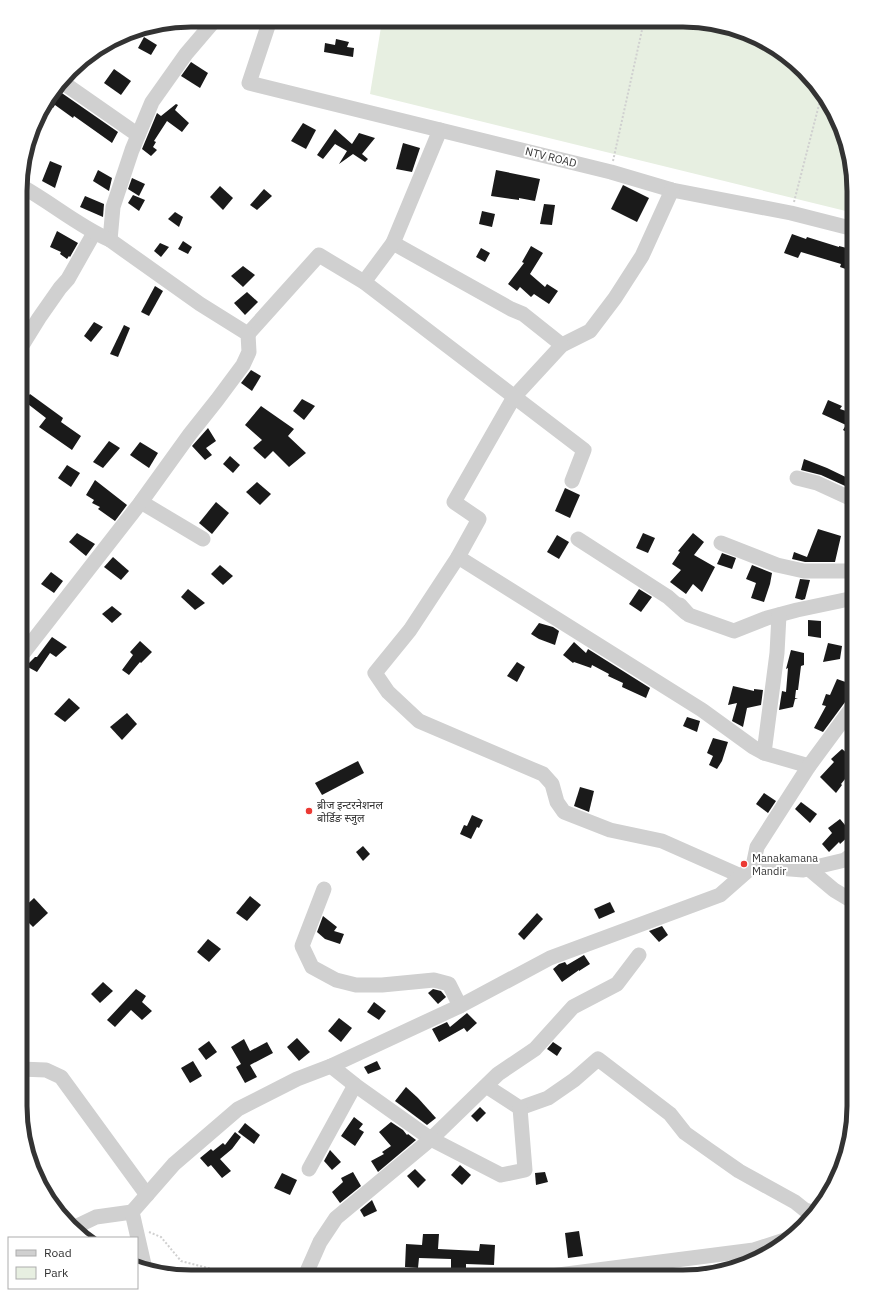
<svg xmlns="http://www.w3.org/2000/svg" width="874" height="1297" viewBox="0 0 874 1297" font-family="'IBM Plex Sans','Noto Sans Devanagari',sans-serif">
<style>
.green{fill:#e7efe1}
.building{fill:#1a1a1a}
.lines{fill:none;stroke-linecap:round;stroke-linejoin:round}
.path{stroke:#d0d0d0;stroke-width:2;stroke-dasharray:2 2;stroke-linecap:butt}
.minor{stroke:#d0d0d0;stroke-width:15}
.poi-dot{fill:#eb3933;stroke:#fff;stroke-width:1.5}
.labels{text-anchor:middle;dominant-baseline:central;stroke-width:4;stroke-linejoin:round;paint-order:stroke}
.street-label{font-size:11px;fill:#333;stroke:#fff}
.poi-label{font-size:11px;fill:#333;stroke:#fff;text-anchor:start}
.rim{fill:none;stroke:#333;stroke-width:5}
</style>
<rect width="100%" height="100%" fill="#fff"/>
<polygon class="green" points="382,21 706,21 748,33 787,55 819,87 841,125 854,191 854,213 370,94"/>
<g class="building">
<polygon points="144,37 157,45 151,55 138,48"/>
<polygon points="336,39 349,42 347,47 354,48 353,57 324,52 325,43 335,45"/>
<polygon points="191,62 208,73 200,88 181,76"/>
<polygon points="114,69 131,81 121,95 104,83"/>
<polygon points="56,89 118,132 112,143 98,133 74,116 73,118 55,105 53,108 45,103"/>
<polygon points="176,104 178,105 175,110 189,123 182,132 167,121 154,141 156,142 153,147 157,150 151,156 142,149 157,113 161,116"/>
<polygon points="303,123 316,130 306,149 291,141"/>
<polygon points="335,129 352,144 359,133 375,138 362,154 368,159 365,162 353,154 339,164 347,151 335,144 323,159 317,155"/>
<polygon points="403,143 420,148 412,172 396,169"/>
<polygon points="50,161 62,166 55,188 42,181"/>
<polygon points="98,170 112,178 109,191 93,181"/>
<polygon points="496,170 540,179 535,201 519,198 519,200 491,196"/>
<polygon points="132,178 145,184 139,196 128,189"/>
<polygon points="623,185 649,198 637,222 611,209"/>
<polygon points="220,186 233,198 223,210 210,197"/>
<polygon points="264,189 272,196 257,210 250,205"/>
<polygon points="133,195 145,200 139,211 128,203"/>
<polygon points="85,196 104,204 103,217 80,207"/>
<polygon points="544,204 555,205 552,225 540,224"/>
<polygon points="482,211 495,214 492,227 479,224"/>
<polygon points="175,212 183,217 179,227 168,219"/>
<polygon points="57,231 78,243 70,257 69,256 67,259 60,254 61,252 50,247"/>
<polygon points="792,234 806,239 807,237 839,247 839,246 854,250 854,272 840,267 841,264 801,252 798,258 784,253"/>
<polygon points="183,241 192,247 188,254 178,249"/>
<polygon points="160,243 169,247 161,257 154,251"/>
<polygon points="531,246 543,253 530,274 545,287 547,284 558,291 549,304 534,294 531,297 520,287 517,291 508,284 524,263 522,262"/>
<polygon points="481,248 490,253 485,262 476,257"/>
<polygon points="243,266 255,275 243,287 231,276"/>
<polygon points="155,286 163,291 149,316 141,312"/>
<polygon points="247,292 258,302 245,315 234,303"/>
<polygon points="94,322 103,327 91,342 84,336"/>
<polygon points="124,325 130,328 118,357 110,354"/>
<polygon points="251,370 261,376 252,391 241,383"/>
<polygon points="30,394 63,418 61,422 81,436 72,450 39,427 46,418 24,401"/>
<polygon points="302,399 315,406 304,420 293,411"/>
<polygon points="828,400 842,406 840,409 852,413 854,410 854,436 843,430 846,425 822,414"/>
<polygon points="261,406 294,429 288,436 306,453 289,467 273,451 265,459 253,448 262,440 245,425"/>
<polygon points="208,428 216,441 206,448 212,455 205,460 192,446"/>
<polygon points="109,441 120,448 103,468 93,462"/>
<polygon points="140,442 158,453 149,468 130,455"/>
<polygon points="230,456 240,465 233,473 223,464"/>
<polygon points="804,459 827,468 854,481 854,490 821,475 801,470"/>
<polygon points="67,465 80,473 71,487 58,478"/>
<polygon points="95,480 127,505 115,521 98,509 100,507 92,503 94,500 86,495"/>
<polygon points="257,482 271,494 260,505 246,492"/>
<polygon points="565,488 580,495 570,518 555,511"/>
<polygon points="216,502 229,513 212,534 199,523"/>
<polygon points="818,529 841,536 835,562 805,562 792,559 794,552 807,557"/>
<polygon points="77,533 95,544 86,556 69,542"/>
<polygon points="643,533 655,538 648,553 636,548"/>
<polygon points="693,533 704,542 694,555 715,567 702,592 693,584 686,594 670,582 681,570 672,564 680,552 678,551"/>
<polygon points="557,535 569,542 559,559 547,552"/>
<polygon points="722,553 736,558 732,569 717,564"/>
<polygon points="113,557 129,571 121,580 104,567"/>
<polygon points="220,565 233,576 223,585 211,574"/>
<polygon points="752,565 772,573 770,584 764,602 751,598 756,583 746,579"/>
<polygon points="51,572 63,581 54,593 41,584"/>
<polygon points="800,579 810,580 805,599 802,600 795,598"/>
<polygon points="188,589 205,603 195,610 181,597"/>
<polygon points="639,589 652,597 641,612 629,604"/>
<polygon points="112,606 122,614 112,623 102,614"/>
<polygon points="808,620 821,621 821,638 808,636"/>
<polygon points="539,623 553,627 559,631 555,645 539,639 531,634"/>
<polygon points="52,637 67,647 56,657 50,653 37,672 26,666 35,657 37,657"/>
<polygon points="140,641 152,652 141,663 140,662 129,675 122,670 133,655 130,652"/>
<polygon points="574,642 586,653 588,649 650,688 646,698 622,687 623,683 608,676 609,674 592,665 591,668 574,662 573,663 563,655"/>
<polygon points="828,643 842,646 840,659 823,662"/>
<polygon points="791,650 804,653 804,665 801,666 798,690 796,690 795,698 798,698 795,699 793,707 779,710 782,691 786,692 788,668 786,669"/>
<polygon points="517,662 525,667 517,682 507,676"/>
<polygon points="837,679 854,685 854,695 851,694 823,732 814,728 826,706 822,705 826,694 830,695"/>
<polygon points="733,686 754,691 754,689 763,690 761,705 747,708 743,727 732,721 737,703 728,705"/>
<polygon points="69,698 80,708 65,722 54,714"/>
<polygon points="127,713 137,724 122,740 110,727"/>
<polygon points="687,717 700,721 697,732 683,726"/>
<polygon points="713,738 728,742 722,761 717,769 709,765 713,756 707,753"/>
<polygon points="842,749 854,759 854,768 841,784 842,785 836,793 820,777 834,762 831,759"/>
<polygon points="358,761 364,773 322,795 315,783"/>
<polygon points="580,787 594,791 589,812 574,806"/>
<polygon points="764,793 776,801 768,813 756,804"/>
<polygon points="801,802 817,814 810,823 795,809"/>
<polygon points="472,815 483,820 479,828 477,827 471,839 460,834 464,825 467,826"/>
<polygon points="854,818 854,834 851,834 840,844 839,842 829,852 822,844 832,833 828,828 840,819 845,825"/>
<polygon points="363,846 370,854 363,861 356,852"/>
<polygon points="250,896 261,905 247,921 236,913"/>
<polygon points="34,898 48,913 33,927 20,914 20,911"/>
<polygon points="610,902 615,912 599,919 594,909"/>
<polygon points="537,913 543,919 524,940 518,934"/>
<polygon points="323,916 337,927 334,931 344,934 340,944 325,939 317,932"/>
<polygon points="662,926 668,935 659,942 649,931"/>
<polygon points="208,939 221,949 209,962 197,952"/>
<polygon points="584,955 590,964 579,971 579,970 562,982 553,969 559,964 565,962 567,965"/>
<polygon points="103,982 113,991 100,1003 91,994"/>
<polygon points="136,989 146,996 142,1002 152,1011 142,1020 131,1010 115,1027 107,1020"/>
<polygon points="433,989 441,991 446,997 438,1004 428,993"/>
<polygon points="374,1002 386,1011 379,1020 367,1012"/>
<polygon points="467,1013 477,1023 467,1032 464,1028 439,1042 432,1029 447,1022 450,1027"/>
<polygon points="339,1018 352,1028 341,1042 328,1031"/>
<polygon points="297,1038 310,1052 299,1061 287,1047"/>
<polygon points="244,1039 250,1051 267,1042 273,1053 250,1065 257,1077 245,1083 236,1067 241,1064 231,1047"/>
<polygon points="209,1041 217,1052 206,1060 198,1049"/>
<polygon points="553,1042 562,1048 557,1056 547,1049"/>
<polygon points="193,1061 202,1076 190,1083 181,1068"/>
<polygon points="377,1061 381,1069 368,1074 364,1067"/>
<polygon points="406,1087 418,1098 436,1118 427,1125 395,1101"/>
<polygon points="480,1107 486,1113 477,1122 471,1116"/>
<polygon points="354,1117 363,1124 359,1129 364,1132 355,1146 341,1136"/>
<polygon points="391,1122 403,1130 407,1135 408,1134 416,1140 378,1172 371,1161 384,1154 382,1152 391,1146 379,1132"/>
<polygon points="245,1123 260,1135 254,1144 238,1132"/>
<polygon points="235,1132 241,1137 232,1149 220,1159 231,1171 222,1178 211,1165 208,1167 200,1158 211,1149 213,1151 223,1143 225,1145"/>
<polygon points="330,1150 341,1162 332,1170 324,1161"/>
<polygon points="460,1165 471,1175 462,1185 451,1175"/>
<polygon points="415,1169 426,1180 418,1188 407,1176"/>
<polygon points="353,1172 361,1186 340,1203 332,1192 343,1182 341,1178"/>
<polygon points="545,1172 548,1182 536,1185 535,1173"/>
<polygon points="282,1173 297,1180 290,1195 274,1188"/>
<polygon points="372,1200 377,1211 364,1217 360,1210"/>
<polygon points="579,1231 583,1256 568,1258 565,1233"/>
<polygon points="423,1234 439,1234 438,1249 479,1251 480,1244 495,1245 494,1265 466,1264 466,1270 451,1270 451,1259 419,1258 418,1268 405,1267 406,1244 422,1245"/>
</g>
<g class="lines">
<g class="path">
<polyline points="613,161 644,21"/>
<polyline points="794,202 822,93"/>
<polyline points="149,1232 161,1237 181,1261 220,1271 227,1276"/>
</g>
<g class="minor">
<polyline points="270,20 249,83 611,172 672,190 791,213 854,229"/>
<polyline points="62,82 138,135"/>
<polyline points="672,190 642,256 615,298 590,331 562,345 514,397 454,502 479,519 458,557 410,630 375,673 388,692 419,721 543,774 552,784 557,802 564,812 610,830 662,841 741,876"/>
<polyline points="110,240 113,207 132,150 152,102 186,54 215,20"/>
<polyline points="393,243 511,309 523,314 562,345"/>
<polyline points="364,282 393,243 440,130"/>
<polyline points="248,334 319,255 364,282 584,450 572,481"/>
<polyline points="21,347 39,318 60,288 68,279 94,233"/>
<polyline points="797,478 817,483 854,500"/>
<polyline points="141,502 203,539"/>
<polyline points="578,539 668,597 686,613"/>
<polyline points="721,543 777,565 804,571 854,571"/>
<polyline points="458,557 702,710 753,747 764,753"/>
<polyline points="680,605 689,615 734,631 767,618 797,610 854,598"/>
<polyline points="779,615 777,653 764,753 809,766"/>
<path d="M21,656L141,502L190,434L217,400L243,365L249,352L248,334L200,304L110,240C78,226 52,203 21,186"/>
<polyline points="753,866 757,847 809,766 854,705"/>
<polyline points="809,869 834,890 854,902"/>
<polyline points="324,889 302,946 312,967 336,980 356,985 382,985 434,980 449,984 460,1006"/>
<polyline points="331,1066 355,1085 431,1139 498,1074 535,1049 573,1007 617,984 639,955"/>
<polyline points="20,1069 46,1070 61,1077 147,1195"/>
<polyline points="486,1086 520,1108 548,1098 574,1080 598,1059 670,1114 685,1133 709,1150 739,1171 795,1202 805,1210 816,1213"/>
<polyline points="309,1169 355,1085"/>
<polyline points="73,1228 96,1217 132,1212"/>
<polyline points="145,1269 132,1212 174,1164 238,1109 297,1079 331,1066 460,1006 550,958 720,895 753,866 803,870 845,860 854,853"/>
<polyline points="305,1276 320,1242 336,1218 431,1139 501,1175 525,1170 520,1108"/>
<polyline points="543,1277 754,1250 791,1238"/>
</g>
</g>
<g class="poi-dot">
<circle cx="309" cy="811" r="4"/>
<circle cx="744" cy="864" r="4"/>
</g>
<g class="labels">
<g class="street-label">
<text transform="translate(551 157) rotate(14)">NTV ROAD</text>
</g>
<g class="poi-label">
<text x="317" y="805">ब्रीज इन्टरनेशनल<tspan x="317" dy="13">बोर्डिङ स्जुल</tspan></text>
<text x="752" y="858">Manakamana<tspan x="752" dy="13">Mandir</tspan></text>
</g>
</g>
<path d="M0 0H874V1297H0ZM191 27H683A164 164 0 0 1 847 191V1106A164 164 0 0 1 683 1270H191A164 164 0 0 1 27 1106V191A164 164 0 0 1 191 27Z" fill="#fff" fill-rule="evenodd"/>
<path class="rim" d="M191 27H683A164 164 0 0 1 847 191V1106A164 164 0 0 1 683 1270H191A164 164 0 0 1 27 1106V191A164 164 0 0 1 191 27Z"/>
<rect x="8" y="1237" width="130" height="52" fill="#ffffff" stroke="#adadad"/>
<rect x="16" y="1250" width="20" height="6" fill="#d0d0d0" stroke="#adadad"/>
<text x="44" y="1257" font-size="12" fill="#333333">Road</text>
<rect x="16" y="1267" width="20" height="12" fill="#e7efe1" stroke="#adadad"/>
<text x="44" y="1277" font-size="12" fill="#333333">Park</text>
</svg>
